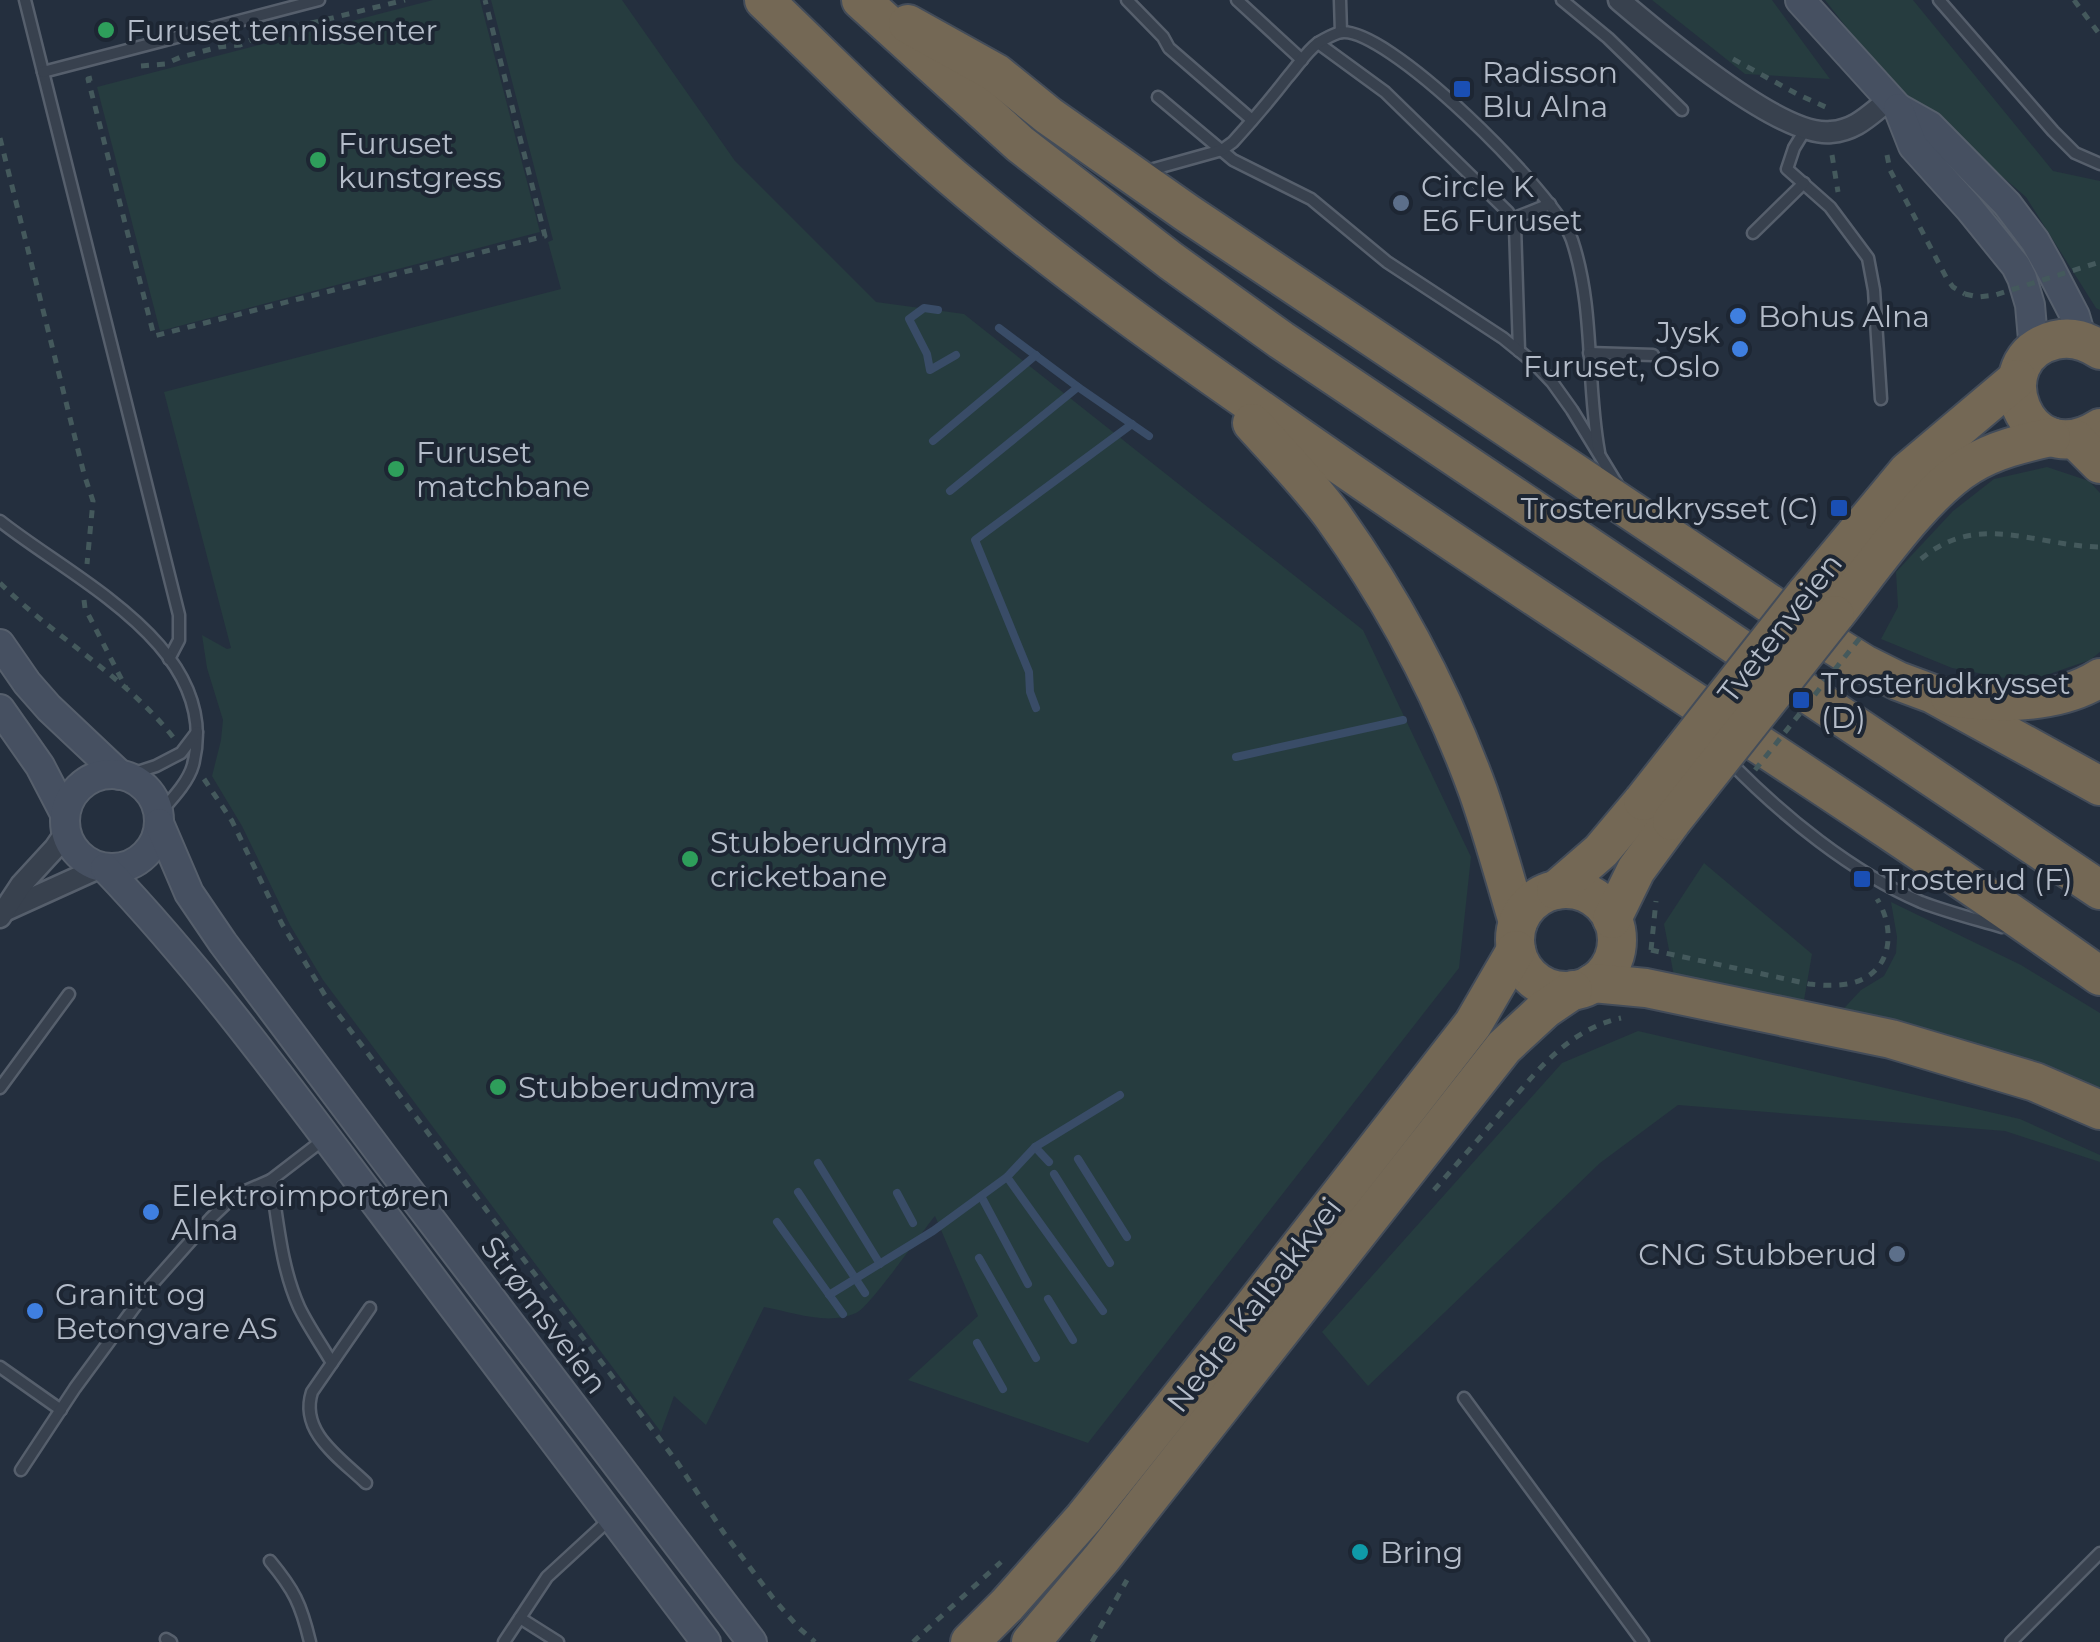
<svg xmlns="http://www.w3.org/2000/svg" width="2100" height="1642" viewBox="0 0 2100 1642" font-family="Montserrat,sans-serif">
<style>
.green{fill:#263c3f}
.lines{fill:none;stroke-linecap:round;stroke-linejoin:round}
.stream{stroke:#394c67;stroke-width:8}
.lane-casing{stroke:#565f6c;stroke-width:15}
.street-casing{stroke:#565f6c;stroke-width:25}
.secondary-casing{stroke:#565f6c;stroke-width:32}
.highway-casing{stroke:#434c59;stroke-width:42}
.path{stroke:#44595c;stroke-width:5;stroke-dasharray:8 8;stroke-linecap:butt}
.lane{stroke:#38414e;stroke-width:10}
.street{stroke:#38414e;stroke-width:20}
.secondary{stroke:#465061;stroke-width:28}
.highway{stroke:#746855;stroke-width:38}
.highway-bridge-casing{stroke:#434c59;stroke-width:42;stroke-linecap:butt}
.path-bridge{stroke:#44595c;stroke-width:5;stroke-dasharray:8 8;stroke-linecap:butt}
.highway-bridge{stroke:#746855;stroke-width:38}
.leisure-dot{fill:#2e9e5b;stroke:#1d2633;stroke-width:4}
.transit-dot{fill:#1a4fb4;stroke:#1d2633;stroke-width:4}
.service-dot{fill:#5c6f8a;stroke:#1d2633;stroke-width:4}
.shop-dot{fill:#3f7fe0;stroke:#1d2633;stroke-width:4}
.culture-dot{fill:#0f9aa8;stroke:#1d2633;stroke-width:4}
.labels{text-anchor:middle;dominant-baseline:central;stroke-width:8;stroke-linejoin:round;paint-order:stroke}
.poi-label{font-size:30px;fill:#b4bcc9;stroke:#1d2633;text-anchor:start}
.street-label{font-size:30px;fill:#b4bcc9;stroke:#1d2633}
</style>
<rect width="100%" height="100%" fill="#242f3e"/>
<g class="green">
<polygon points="433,0 480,0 540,232 160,331 97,87"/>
<path d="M491,0H622L735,161L876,302L964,314L1363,630L1471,857L1459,968L1088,1443L908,1380L978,1316L935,1216C921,1233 869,1308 856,1313C827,1326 793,1312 764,1307L706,1425L674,1396L661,1432L323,980L290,925L242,826L212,776L221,740L223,720L207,668L202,635L227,649L231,648L164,392L561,289L548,242L553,240Z"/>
<polygon points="1652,0 1772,0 1830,79 1745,74"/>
<polygon points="1825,0 1913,0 2053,171 2100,181 2100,310 2096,308 2026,197 1883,74"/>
<polygon points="2047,467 2089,481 2100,493 2100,652 2090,660 2026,682 1952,668 1881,639 1898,607 1896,572 1953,511 1994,479"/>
<polygon points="1704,863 1812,954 1803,1006 1674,976 1664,924"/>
<polygon points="1891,902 2021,965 2100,1013 2100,1101 1834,1019 1861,990 1884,976 1896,953 1897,937"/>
<polygon points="1638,1031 2020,1119 2100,1155 2100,1162 2005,1131 1678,1105 1600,1163 1368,1386 1322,1332 1562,1063"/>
</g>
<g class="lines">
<g class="stream">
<polyline points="938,310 924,308 909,319 927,354 930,370 956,355"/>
<polyline points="999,328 1078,387 1149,436"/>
<polyline points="933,441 1036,355"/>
<polyline points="950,491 1078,387"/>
<polyline points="1036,708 1030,692 1029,672 975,540 1132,424"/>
<polyline points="1236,757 1403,720"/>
<polyline points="1035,1147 1049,1162"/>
<polyline points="1078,1159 1127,1237"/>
<polyline points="818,1163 880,1264"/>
<polyline points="1054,1174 1110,1263"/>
<polyline points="1007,1177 1103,1311"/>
<polyline points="798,1192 865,1293"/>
<polyline points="897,1193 913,1223"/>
<polyline points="981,1196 1028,1284"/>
<polyline points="777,1222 843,1314"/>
<polyline points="979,1258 1036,1358"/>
<polyline points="829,1295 933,1231 1007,1177 1035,1147 1120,1095"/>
<polyline points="1048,1299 1073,1340"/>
<polyline points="977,1343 1003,1389"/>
</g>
<g class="lane-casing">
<g id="lane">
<polyline points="25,0 179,615 179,640 169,659"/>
<polyline points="1127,0 1163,37 1169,48 1252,120"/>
<polyline points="1237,0 1302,60"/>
<polyline points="1340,0 1341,32"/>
<polyline points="1562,0 1608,38 1682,110"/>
<polyline points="1939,0 2053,131 2075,153 2100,164"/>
<polyline points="1318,43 1385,92 1508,212 1515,226 1519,351"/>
<polyline points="43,72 319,0"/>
<polyline points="1158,97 1233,160 1311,199 1387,262 1503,338 1534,363 1552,382 1572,410 1617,484"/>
<polyline points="1805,130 1794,148 1787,169 1830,207 1868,258 1874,290 1881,399"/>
<path d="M1143,172L1222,150L1233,142C1252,121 1270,100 1287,78C1297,67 1306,52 1318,43C1323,40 1332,35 1338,33C1382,19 1558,197 1572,240C1595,309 1586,382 1599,452"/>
<polyline points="1512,219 1550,204"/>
<polyline points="1753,233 1804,183"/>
<polyline points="1589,353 1653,355"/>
<path d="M0,521C74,580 223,648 193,765C188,783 170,801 158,815"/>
<path d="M1730,762C1783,816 1851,872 1921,902C1947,912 1975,919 2002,927"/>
<polyline points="125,776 156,766 181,753 197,732"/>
<polyline points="0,1088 69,994"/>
<path d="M271,1180C278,1222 281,1267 299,1307C308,1326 321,1344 332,1363"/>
<polyline points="0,1367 61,1410"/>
<polyline points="1464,1398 1643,1642"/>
<polyline points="21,1470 75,1388 147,1290 211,1218 234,1196 271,1180 323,1140"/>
<path d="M366,1483C340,1458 299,1432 312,1392L370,1308"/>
<path d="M270,1561C294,1590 301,1604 310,1642"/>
<polyline points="520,1618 558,1642"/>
<polyline points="166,1639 171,1642"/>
<polyline points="504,1642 547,1577 610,1519"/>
<polyline points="2011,1642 2100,1553"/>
</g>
</g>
<g class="street-casing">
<g id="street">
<path d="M1619,0C1659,34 1781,138 1831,132C1857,130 1870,114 1890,99"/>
<polyline points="4,911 101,867"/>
<polyline points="0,917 21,885 55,848 66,832"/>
</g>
</g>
<g class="secondary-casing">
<g id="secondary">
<polyline points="1800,0 1898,108 1930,126 2007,204 2035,241 2049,266 2075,316 2082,340"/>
<polyline points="1898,108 1913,146 1969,208 2016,266 2022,278 2030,305 2034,351"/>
<polyline points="0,644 27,683 49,708 120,775"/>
<polyline points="0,709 40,766 65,814"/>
<circle cx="112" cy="821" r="47"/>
<polyline points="159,823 189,893 223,943 387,1162 752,1642"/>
<path d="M105,868C208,976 296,1098 386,1217C492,1359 599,1500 706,1642"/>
</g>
</g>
<g class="highway-casing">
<g id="highway">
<path d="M764,0C832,65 898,133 971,193C1069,275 1173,349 1278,422C1548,612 1831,784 2100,976"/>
<polyline points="861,0 1020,144 1171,261 1281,340 2100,890"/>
<polyline points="908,24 996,73 1049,116 1187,213 1806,628 1864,664 1898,681 1933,694 2100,786"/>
<path d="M2100,350C2087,341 2072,336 2055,340C1982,357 2024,476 2100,428"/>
<path d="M1252,423C1279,453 1308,483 1332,515C1393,600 1442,692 1478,791C1493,834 1505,879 1518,922"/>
<polyline points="2075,439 2100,464"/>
<polyline points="1805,595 1908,471 2017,379"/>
<path d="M1835,615C1871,570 1922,494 1970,465C1994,450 2023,443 2051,437"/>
<path d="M1950,697C1999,704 2057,705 2100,678"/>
<circle cx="1566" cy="940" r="51"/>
<polyline points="1556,890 1601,851 1643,801"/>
<polyline points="1612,919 1636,870 1672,821"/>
<polyline points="1593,983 1646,988 1891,1039 2035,1082 2100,1110"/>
<polyline points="970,1642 1007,1605 1084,1518 1242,1321 1473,1024 1516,950"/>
<polyline points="1031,1642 1102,1558 1504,1047 1545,1009 1573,990"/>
</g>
</g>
<g class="path">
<polyline points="2074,0 2100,35"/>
<polyline points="1733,59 1797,94 1830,109"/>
<polyline points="141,66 165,64 181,57 219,47 240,45 259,36 405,0"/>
<polyline points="92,78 88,79 154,336 545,236 485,0"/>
<polyline points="0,138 84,474 93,501 87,564"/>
<polyline points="1832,155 1838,192"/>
<polyline points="1887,155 1890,170 1947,279 1953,287 1965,294"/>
<path d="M1921,559C1978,511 2035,546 2100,547"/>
<path d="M0,583C54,637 125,676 173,737"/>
<polyline points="84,600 85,608 126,688"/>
<polyline points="204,779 232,821 282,924 329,1002 677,1462 724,1533 773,1598 798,1627 815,1642"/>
<path d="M1651,950L1809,984C1827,986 1849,987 1865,978C1894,962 1893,924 1877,899"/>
<polyline points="1651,950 1656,901"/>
<path d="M1434,1190C1458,1163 1482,1135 1506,1107C1539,1069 1568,1030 1621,1018"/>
<polyline points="913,1642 1001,1562"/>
<polyline points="1092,1642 1127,1580"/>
</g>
<use href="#lane" class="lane"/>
<use href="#street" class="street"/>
<use href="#secondary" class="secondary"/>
<use href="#highway" class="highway"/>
<g class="highway-bridge-casing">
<g id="highway-bridge">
<polyline points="1643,801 1805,595"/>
<polyline points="1672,821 1835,615"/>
</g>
</g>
<g class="path-bridge">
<polyline points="1965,294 1978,297 1995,295 2100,262"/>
<polyline points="1755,770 1863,634"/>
</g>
<use href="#highway-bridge" class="highway-bridge"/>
</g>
<g class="leisure-dot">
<circle cx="106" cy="30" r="10"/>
<circle cx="318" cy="160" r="10"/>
<circle cx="396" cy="469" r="10"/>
<circle cx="690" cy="859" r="10"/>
<circle cx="498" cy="1087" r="10"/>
</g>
<g class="transit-dot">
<rect x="1452" y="79" width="20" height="20" rx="5"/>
<rect x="1829" y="498" width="20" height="20" rx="5"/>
<rect x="1791" y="690" width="20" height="20" rx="5"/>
<rect x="1852" y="869" width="20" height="20" rx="5"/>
</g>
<g class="service-dot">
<circle cx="1401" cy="203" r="10"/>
<circle cx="1897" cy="1254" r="10"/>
</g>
<g class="shop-dot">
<circle cx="1738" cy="316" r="10"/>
<circle cx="1740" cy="349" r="10"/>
<circle cx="151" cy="1212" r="10"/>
<circle cx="35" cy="1311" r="10"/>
</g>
<circle class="culture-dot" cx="1360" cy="1552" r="10"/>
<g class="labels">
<g class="poi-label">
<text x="126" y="30">Furuset tennissenter</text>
<text x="1482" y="72">Radisson<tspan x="1482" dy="34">Blu Alna</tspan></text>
<text x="338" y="143">Furuset<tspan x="338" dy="34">kunstgress</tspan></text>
<text x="1421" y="186">Circle K<tspan x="1421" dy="34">E6 Furuset</tspan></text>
<text x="1758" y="316">Bohus Alna</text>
<text x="1720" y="332" text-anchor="end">Jysk<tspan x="1720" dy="34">Furuset, Oslo</tspan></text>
<text x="416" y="452">Furuset<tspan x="416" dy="34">matchbane</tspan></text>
<text x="1819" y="508" text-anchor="end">Trosterudkrysset (C)</text>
<text x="1821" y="683">Trosterudkrysset<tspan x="1821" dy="34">(D)</tspan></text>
<text x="710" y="842">Stubberudmyra<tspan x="710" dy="34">cricketbane</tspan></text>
<text x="1882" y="879">Trosterud (F)</text>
<text x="518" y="1087">Stubberudmyra</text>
<text x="171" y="1195">Elektroimportøren<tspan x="171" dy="34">Alna</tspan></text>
<text x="1877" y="1254" text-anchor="end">CNG Stubberud</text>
<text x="55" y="1294">Granitt og<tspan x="55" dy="34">Betongvare AS</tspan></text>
<text x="1380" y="1552">Bring</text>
</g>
<g class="street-label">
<text transform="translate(1780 628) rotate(-52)">Tvetenveien</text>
<text transform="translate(1254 1305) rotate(-52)">Nedre Kalbakkvei</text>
<text transform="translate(544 1315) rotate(53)">Strømsveien</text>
</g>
</g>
</svg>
